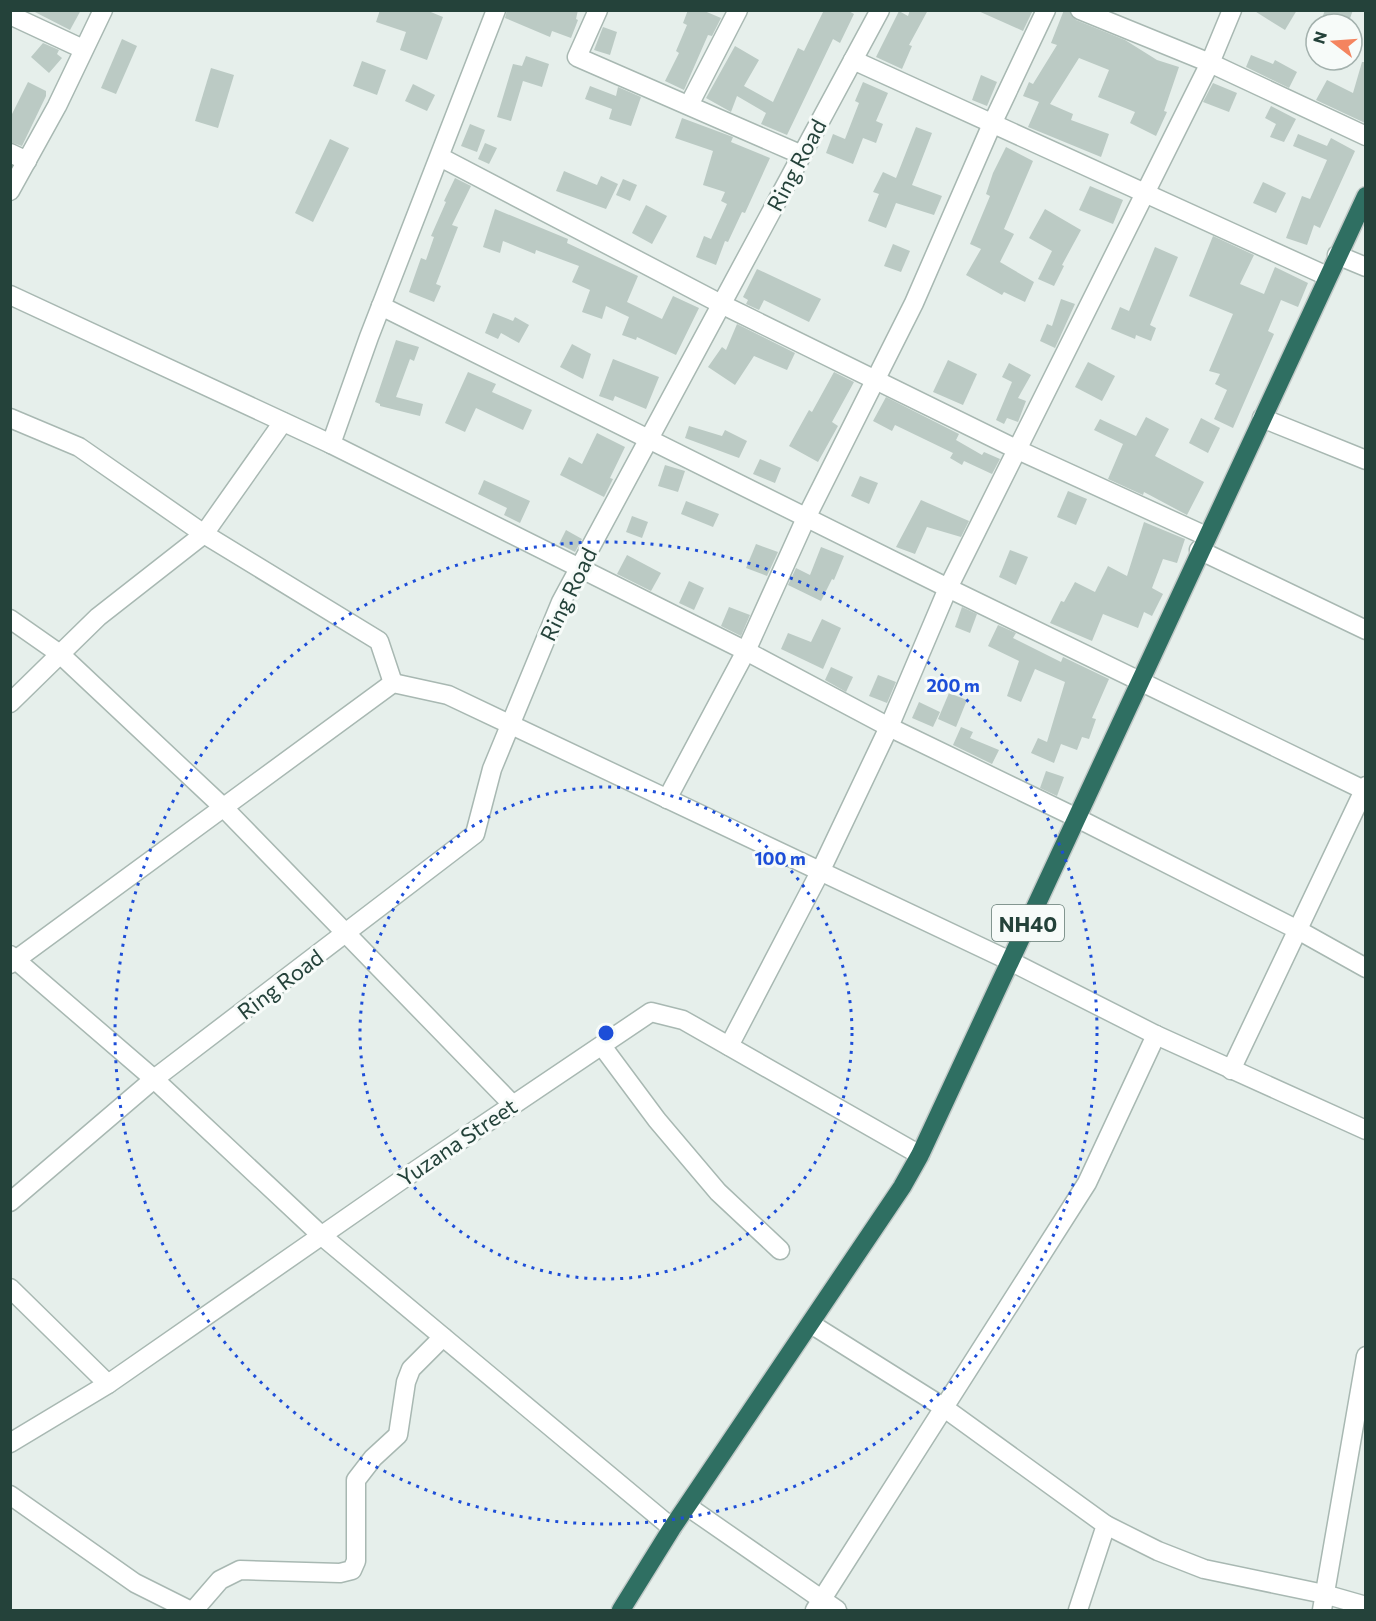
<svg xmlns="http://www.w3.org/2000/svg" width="1376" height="1621" viewBox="0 0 1376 1621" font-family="Commissioner,sans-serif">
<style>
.building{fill:#bbcac4}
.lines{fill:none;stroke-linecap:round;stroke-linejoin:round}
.minor-casing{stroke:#a8b8b2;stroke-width:21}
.highway-casing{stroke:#c2cac8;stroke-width:21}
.minor{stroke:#fff;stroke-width:18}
.highway{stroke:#2f6f62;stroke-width:18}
.ring{fill:none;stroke:#1d4ed8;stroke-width:3;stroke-dasharray:3 6}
.labels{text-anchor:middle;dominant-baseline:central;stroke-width:6;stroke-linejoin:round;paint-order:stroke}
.shield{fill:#f7fbf9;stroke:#637a73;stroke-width:1.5}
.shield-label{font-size:21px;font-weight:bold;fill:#24423a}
.street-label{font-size:22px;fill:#24423a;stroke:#f7fbf9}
.centre{fill:#1d4ed8;stroke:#f7fbf9;stroke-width:3}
.ring-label{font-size:18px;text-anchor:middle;font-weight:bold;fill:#1d4ed8;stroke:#f7fbf9;stroke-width:6;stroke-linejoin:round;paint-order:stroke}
</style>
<rect width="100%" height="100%" fill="#e6efeb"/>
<g class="building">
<polygon points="31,10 81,10 70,30"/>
<polygon points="380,10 426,10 443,17 427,60 400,50 406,32 376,22"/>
<polygon points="507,10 578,10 576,19 578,20 571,38 552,31 550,37 505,18"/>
<polygon points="688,10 702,10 721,18 712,36 708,35 684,90 665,81 679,53 676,51 687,25 683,23"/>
<polygon points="824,10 847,10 854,14 840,43 833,39 787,135 761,124 766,113 737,96 731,112 706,98 735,46 759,60 744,86 773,102 798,48 804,51"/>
<polygon points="910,10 928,10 909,45 912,46 902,69 876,57 899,11 908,16"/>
<polygon points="976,10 1033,10 1023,31"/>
<polygon points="1064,10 1069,10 1076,20 1125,40 1157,60 1179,67 1164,111 1167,112 1156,136 1130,123 1135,112 1098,97 1109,70 1079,58 1050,104 1073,114 1071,120 1109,134 1101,157 1028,127 1039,102 1023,96 1029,82 1033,84 1057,45 1051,43"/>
<polygon points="1253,10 1297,10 1285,30"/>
<polygon points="1325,10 1353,10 1348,24 1320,24"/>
<polygon points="603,27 617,32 610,55 594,50"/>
<polygon points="122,39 137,46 116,94 101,88"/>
<polygon points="43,43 59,50 57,54 62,58 49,73 31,57"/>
<polygon points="1251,55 1273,64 1275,60 1297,72 1289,88 1246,67"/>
<polygon points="526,56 549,64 542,87 523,81 511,121 497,117 513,64 522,66"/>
<polygon points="362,61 386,70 377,95 353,86"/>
<polygon points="1362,62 1365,62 1365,123 1316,100 1327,80 1353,93"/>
<polygon points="211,68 234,75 218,128 195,121"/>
<polygon points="981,75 997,82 987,106 972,100"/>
<polygon points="28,82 46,91 46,96 22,146 10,142 10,118"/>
<polygon points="863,82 888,93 876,121 883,124 876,143 863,138 853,164 826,153 833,134 845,139 859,103 855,101"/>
<polygon points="1213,83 1237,93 1229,112 1203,102"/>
<polygon points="413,84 435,95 427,111 405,101"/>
<polygon points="590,86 616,96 618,87 641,97 631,126 609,119 612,109 585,99"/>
<polygon points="1271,106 1296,119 1284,142 1270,137 1276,124 1265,118"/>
<polygon points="682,118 733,137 731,142 770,158 745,213 742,212 728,242 725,241 716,265 696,257 704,236 711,239 727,204 721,201 725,192 703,185 713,151 675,138"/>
<polygon points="470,124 485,130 477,152 461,146"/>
<polygon points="916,127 932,133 912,185 942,196 934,215 896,203 886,228 868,221 879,194 873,192 883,172 896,178"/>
<polygon points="1298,134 1327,146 1331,138 1355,151 1320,228 1314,225 1307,245 1286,238 1302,196 1310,199 1327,160 1293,146"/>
<polygon points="330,139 349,148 313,222 295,213"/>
<polygon points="485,143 497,148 489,164 478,159"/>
<polygon points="1006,147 1033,161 1004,229 1014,234 1000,262 1034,282 1025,302 1004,292 1002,295 966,275 981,249 970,244 990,196 986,194 993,173"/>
<polygon points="564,171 597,185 601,176 618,184 606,209 556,191"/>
<polygon points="455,178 471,186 452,225 458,227 436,284 441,286 434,302 409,292 421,258 426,260 434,237 431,236 446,202 444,201"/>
<polygon points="623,179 637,185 630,201 616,195"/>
<polygon points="1263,182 1286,193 1276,213 1253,203"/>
<polygon points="1090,186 1123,200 1113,224 1079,210"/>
<polygon points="646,205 667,216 652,244 632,233"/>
<polygon points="495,209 568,239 567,243 638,276 627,302 662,319 673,296 699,308 676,355 637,337 636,340 622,335 629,317 606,306 602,319 582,312 590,290 572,282 579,266 536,250 535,254 503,241 500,253 483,247"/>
<polygon points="1045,209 1081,230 1062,265 1064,266 1054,286 1038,279 1052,251 1029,238"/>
<polygon points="1213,236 1254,255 1240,284 1264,294 1275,267 1308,283 1298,307 1281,300 1268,331 1274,334 1233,428 1214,419 1227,390 1215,384 1220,374 1209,371 1233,314 1189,296"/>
<polygon points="893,244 910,251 901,272 884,266"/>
<polygon points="1155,247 1178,257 1150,325 1156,328 1151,341 1136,335 1135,339 1111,329 1120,307 1129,311"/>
<polygon points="757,269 821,299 809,322 764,300 759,310 746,304 748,300 743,297"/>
<polygon points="1061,299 1075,304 1055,348 1040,341 1047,324 1052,326"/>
<polygon points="493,313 513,321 515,317 529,325 519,343 501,333 498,339 485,333"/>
<polygon points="737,324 795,353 787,370 754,356 735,385 708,367 722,347 726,350"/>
<polygon points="396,340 419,347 414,361 410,359 396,397 423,404 420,416 380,406 380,404 375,402"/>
<polygon points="572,344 591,354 583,379 560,367"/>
<polygon points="613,359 659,377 646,409 615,396 613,401 599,396"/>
<polygon points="948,360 977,374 963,405 933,392"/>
<polygon points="1088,362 1115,376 1102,401 1075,387"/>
<polygon points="1009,363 1031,375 1018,398 1026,401 1018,422 1007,418 1004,424 996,420 1012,382 1002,377"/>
<polygon points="468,372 496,384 492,392 532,410 523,430 476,408 465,432 445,423"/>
<polygon points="834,372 854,382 832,422 838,426 818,462 789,446 809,410 812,412"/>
<polygon points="886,397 959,434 956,440 982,455 984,452 1000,459 992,474 964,461 962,465 950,458 953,453 895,425 892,431 873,421"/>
<polygon points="1146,417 1169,429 1155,456 1204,482 1187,515 1144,492 1143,495 1108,479 1123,444 1094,430 1100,419 1136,436"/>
<polygon points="1201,418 1220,428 1208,453 1189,443"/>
<polygon points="689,426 722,436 725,430 747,441 739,458 685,438"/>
<polygon points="597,433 625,447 610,478 613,479 604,497 560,475 569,457 582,464"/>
<polygon points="760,459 781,468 775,483 753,474"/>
<polygon points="665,465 685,471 678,492 658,486"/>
<polygon points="860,476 878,483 869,504 851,496"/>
<polygon points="484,480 530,501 520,523 504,515 507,508 478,494"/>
<polygon points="1068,491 1087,499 1076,525 1057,517"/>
<polygon points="921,500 969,521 961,537 927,527 915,554 896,547"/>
<polygon points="686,501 719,514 713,527 681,514"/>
<polygon points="632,516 648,522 642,538 626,532"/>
<polygon points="1144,522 1185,539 1177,563 1163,559 1152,588 1163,594 1152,616 1144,612 1138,628 1103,614 1092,641 1050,623 1061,601 1064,602 1075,582 1095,592 1108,566 1127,576"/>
<polygon points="566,530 582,539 575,552 559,544"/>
<polygon points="756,544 778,552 767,576 746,568"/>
<polygon points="821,547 844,556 834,580 832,579 821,601 788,585 796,568 810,575"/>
<polygon points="1010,550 1028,557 1016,585 999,577"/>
<polygon points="627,555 661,573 651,591 617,574"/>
<polygon points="689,581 704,588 694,610 679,603"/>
<polygon points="729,607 750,615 741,636 721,626"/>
<polygon points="962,607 977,614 970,633 955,627"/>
<polygon points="822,619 841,628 823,669 781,649 788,633 811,642"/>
<polygon points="998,625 1016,633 1013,638 1061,662 1063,657 1109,679 1092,718 1096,719 1089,739 1082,737 1077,750 1061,744 1054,763 1031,753 1038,738 1047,742 1065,682 1035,669 1021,702 1007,696 1019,661 988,646"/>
<polygon points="831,667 853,677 846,692 825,680"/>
<polygon points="878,675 896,682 887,703 869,696"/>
<polygon points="949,693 967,700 956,727 938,719"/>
<polygon points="919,702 940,712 933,727 912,718"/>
<polygon points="961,727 973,732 970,738 999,750 992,764 953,745"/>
<polygon points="1046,771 1064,777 1057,796 1040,788"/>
</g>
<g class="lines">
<g class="minor-casing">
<g id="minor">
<polyline points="598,10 577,57 802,155"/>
<polyline points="1080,10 1210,63 1366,136"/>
<polyline points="10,15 83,49"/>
<polyline points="853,60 1327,276"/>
<polyline points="689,105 738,10"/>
<polyline points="10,153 27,161"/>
<polyline points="440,157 721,304 1018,450 1206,536"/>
<polyline points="10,191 57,106 103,10"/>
<polyline points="1337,255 1366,267"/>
<polyline points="10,295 331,444 746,651 889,727 1077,818 1298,930 1366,968"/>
<polyline points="381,306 948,588 1366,791"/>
<polyline points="10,418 79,447 204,534 379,641 393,683"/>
<polyline points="1262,418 1366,460"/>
<polyline points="331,444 369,337 496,10"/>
<polyline points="1199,550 1366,630"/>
<polyline points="10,619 60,654 224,808 513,1105"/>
<polyline points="10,703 98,617 204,534 283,422"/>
<polyline points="667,799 746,651 806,518 914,303 992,124 1046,10"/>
<polyline points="10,955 154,1079 322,1236 672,1528"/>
<polyline points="10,964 393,683 448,695 1010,961 1156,1035 1366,1130"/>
<polyline points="602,1046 657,1120 718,1192 780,1250"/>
<polyline points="729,1046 820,872 889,727 948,588 1210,63 1232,10"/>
<polyline points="1231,1070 1366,786"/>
<polyline points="10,1202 154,1079 475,834 492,769 561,602 880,10"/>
<polyline points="10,1288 108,1384"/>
<polyline points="811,1324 943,1407 1106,1525 1078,1610"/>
<polyline points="10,1443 108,1384 400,1181 651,1012 683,1020 920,1155"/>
<polyline points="10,1495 135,1583 189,1610"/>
<polyline points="687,1506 837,1610"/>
<polyline points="1106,1525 1158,1551 1204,1569 1324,1594 1366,1606"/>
<polyline points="194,1610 220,1580 240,1570 340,1573 352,1570 356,1561 356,1480 373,1458 398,1435 406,1382 411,1369 443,1337"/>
<polyline points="815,1610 1087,1183 1156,1035"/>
<polyline points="1322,1610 1366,1356"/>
</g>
</g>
<g class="highway-casing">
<polyline id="highway" points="621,1610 672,1528 902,1187 920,1155 1366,196"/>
</g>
<use href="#minor" class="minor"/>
<use href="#highway" class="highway"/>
</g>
<g class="ring">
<circle cx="606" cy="1033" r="246"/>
<circle cx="606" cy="1033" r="491"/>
</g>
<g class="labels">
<rect class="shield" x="992" y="905" width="72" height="36" rx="4.5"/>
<g class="shield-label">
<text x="1028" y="923">NH40</text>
</g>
<g class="street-label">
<text transform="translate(796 165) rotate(-62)">Ring Road</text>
<text transform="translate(568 594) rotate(-64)">Ring Road</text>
<text transform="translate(280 984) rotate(-37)">Ring Road</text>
<text transform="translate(457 1142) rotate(-34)">Yuzana Street</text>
</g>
</g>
<circle cx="606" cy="1033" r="9" class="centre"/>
<g class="ring-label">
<text x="953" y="692">200 m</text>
<text x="780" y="865">100 m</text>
</g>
<rect width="1376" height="1621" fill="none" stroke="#24423a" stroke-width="24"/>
<g transform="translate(1334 42) rotate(287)"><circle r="28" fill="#f7fbf9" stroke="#a3b1ad" stroke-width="1.5"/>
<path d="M0-4.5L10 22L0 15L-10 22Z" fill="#f4845f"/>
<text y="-9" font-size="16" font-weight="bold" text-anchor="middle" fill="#24423a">N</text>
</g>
</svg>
